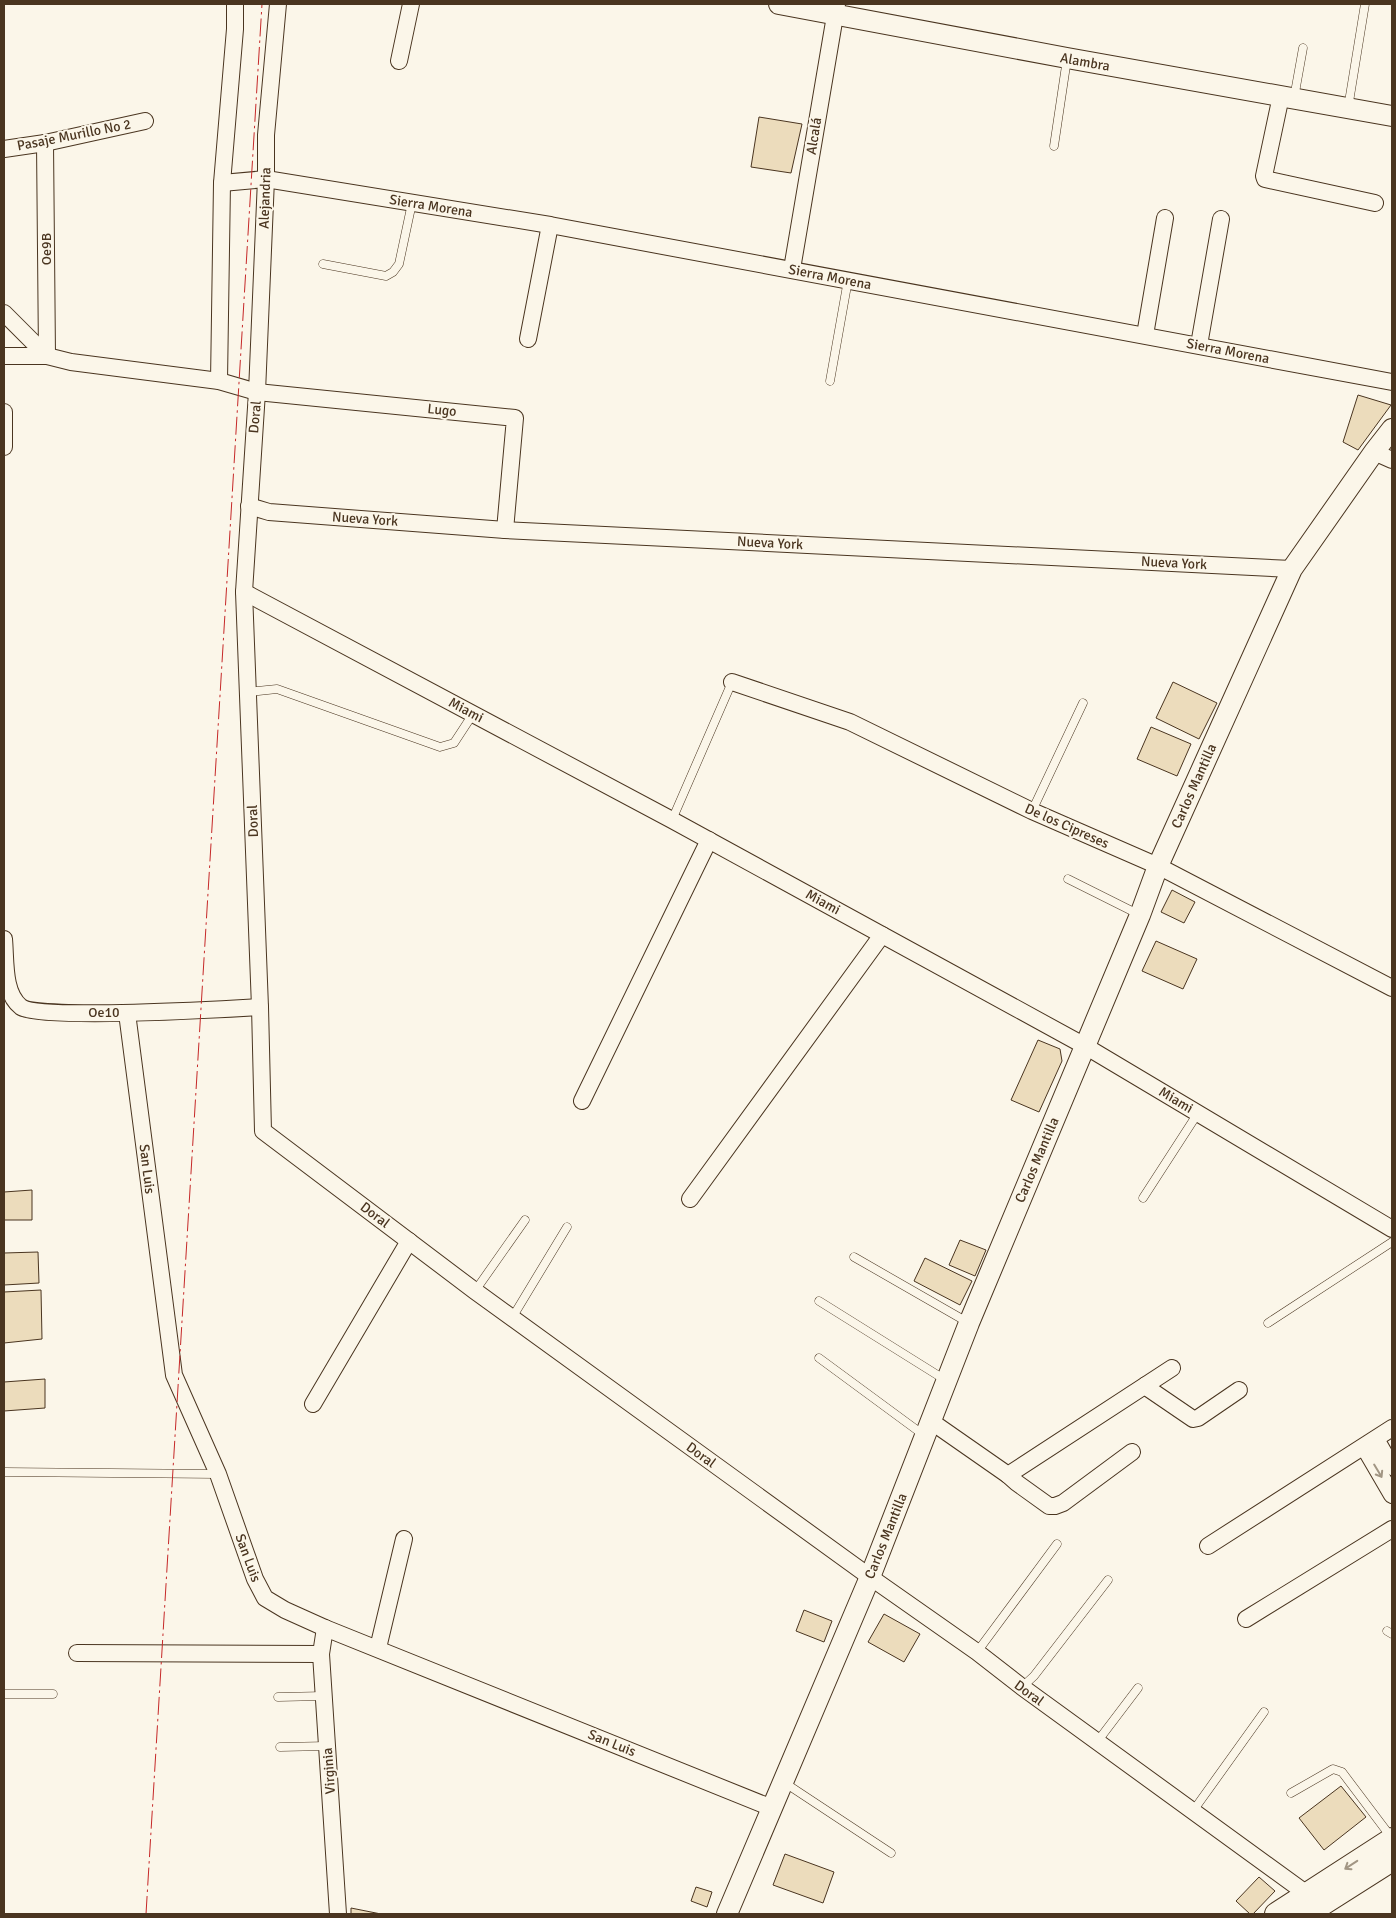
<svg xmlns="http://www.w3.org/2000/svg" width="1396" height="1918" viewBox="0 0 1396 1918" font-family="Signika,sans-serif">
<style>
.building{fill:#ecdcbc;stroke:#4a3520}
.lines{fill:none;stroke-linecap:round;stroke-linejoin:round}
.service-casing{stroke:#4a3520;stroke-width:9}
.minor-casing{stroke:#4a3520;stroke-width:18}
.tertiary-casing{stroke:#4a3520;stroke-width:22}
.secondary-casing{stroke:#4a3520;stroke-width:24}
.service{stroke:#fbf6e9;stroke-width:8}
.minor{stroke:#fbf6e9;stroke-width:16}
.tertiary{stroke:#fbf6e9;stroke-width:20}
.secondary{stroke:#fbf6e9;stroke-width:22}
.power{stroke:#c62828;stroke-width:1;stroke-dasharray:18 4 2.5 4;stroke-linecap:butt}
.oneway{stroke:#a29684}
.labels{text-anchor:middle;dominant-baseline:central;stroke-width:4;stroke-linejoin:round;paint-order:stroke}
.street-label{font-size:14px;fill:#4a3520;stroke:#fbf6e9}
</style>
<rect width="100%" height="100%" fill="#fbf6e9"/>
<g class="building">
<polygon points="759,117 802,124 791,173 751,167"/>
<polygon points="1358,395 1391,405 1358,450 1343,442"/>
<polygon points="1173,682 1217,703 1199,739 1156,718"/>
<polygon points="1151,727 1191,744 1177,776 1137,759"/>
<polygon points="1172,890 1195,902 1184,923 1161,912"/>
<polygon points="1156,941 1197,959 1183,989 1142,971"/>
<polygon points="1038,1040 1060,1049 1062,1061 1039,1112 1011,1100"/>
<polygon points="32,1190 32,1220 4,1220 4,1192"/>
<polygon points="960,1240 986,1250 975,1276 949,1265"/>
<polygon points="38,1252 39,1283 4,1285 4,1253"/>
<polygon points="925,1258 972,1281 960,1305 914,1281"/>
<polygon points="41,1290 42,1339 4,1343 4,1292"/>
<polygon points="45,1379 45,1408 4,1411 4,1382"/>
<polygon points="804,1610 832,1621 824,1642 796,1631"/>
<polygon points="884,1614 920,1634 904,1662 868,1642"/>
<polygon points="1341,1786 1366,1817 1324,1850 1299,1818"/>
<polygon points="785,1854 834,1872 823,1903 773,1885"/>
<polygon points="1259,1877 1275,1891 1253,1914 1250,1914 1236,1901"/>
<polygon points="696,1887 712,1892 707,1907 691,1901"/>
<polygon points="351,1908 381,1914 351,1914"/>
</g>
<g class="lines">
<g class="service-casing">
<g id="service">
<polyline points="1294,98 1303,48"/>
<polyline points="1348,108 1365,4"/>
<polyline points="1054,146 1067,59"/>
<polyline points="323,264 386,276 393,272 399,264 412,203"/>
<polyline points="830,381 848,280"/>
<polyline points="248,692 277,689 440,747 454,743 473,714"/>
<polyline points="1032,811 1083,703"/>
<polyline points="672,820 732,682"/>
<polyline points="1068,879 1140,915"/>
<polyline points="1143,1198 1198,1113"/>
<polyline points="854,1257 969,1323"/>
<polyline points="475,1291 525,1220"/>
<polyline points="819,1301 947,1381"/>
<polyline points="512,1318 567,1227"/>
<polyline points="1268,1323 1392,1242"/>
<polyline points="819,1358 925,1436"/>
<polyline points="4,1472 218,1474"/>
<polyline points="1387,1631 1392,1634"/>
<polyline points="977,1652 1057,1544"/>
<polyline points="1022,1687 1034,1676 1108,1580"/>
<polyline points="4,1694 53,1694"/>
<polyline points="278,1697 324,1696"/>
<polyline points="1097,1742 1138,1688"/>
<polyline points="280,1747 327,1746"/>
<polyline points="785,1783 891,1853"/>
<polyline points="1291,1793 1333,1769 1342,1772 1391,1837"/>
<polyline points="1193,1811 1264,1712"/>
</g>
</g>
<g class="minor-casing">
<g id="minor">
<polyline points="278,4 266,135 266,179 257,392 244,592 260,1007 263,1131 475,1291 870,1577 977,1652 1022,1687 1307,1894"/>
<polyline points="399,61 411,4"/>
<polyline points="1281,96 1264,176 1265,179 1375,203"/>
<polyline points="4,149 45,143 145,121"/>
<polyline points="222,183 266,179 550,225 1392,382"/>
<polyline points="792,269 837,4"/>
<polyline points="4,313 47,356 71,362 219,381 257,392 515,418 505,530"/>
<polyline points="1145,335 1165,218"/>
<polyline points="528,339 550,225"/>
<polyline points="1199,345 1221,219"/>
<polyline points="4,356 47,356 45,143"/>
<polyline points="219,381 222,183 235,29 235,4"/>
<polyline points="4,412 4,447"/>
<polyline points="1374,452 1392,460"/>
<polyline points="249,506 269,512 505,530 1292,569"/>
<polyline points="244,592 672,820 1085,1046 1392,1229"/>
<polyline points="732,682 850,722 1032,811 1158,866 1392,988"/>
<path d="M4,939C6,961 3,993 21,1007C40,1020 226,1009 260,1007"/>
<polyline points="127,1013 174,1375 218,1474 255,1579 265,1598 285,1610 325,1628 772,1808"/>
<polyline points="582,1101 709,840"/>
<polyline points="690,1199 882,935"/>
<polyline points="1146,1385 1149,1389 1193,1419 1198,1418 1239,1390"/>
<polyline points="313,1404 409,1241"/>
<polyline points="932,1422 1008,1475 1172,1368"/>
<polyline points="1376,1439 1392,1467"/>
<polyline points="1364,1447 1392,1495"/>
<polyline points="1008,1475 1017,1483 1049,1506 1055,1506 1063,1503 1132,1452"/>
<polyline points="1208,1546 1392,1428"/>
<polyline points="1246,1619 1392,1529"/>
<polyline points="325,1628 321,1654 338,1914"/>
<polyline points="378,1648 404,1539"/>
<polyline points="77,1653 321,1654"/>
</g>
</g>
<g class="tertiary-casing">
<g id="tertiary">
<polyline points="779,4 1067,58 1392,116"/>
<polyline points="727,1914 870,1577 969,1323 1140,915 1158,866 1292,569 1374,452 1392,429"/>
</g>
</g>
<g class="secondary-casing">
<g id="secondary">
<polyline points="1276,1914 1392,1839"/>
<polyline points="1307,1914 1392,1860"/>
</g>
</g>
<use href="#service" class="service"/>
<use href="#minor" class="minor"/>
<use href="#tertiary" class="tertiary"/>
<use href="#secondary" class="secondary"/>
<polyline class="power" points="146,1914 262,4"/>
</g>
<defs><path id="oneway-shaft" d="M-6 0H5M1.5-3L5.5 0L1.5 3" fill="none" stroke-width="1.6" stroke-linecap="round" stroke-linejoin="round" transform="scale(1.25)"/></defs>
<g class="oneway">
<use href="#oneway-shaft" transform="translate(1378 1471) rotate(59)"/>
<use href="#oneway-shaft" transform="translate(1351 1865) rotate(147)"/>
</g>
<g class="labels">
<g class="street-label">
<text transform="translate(1085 62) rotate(10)">Alambra</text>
<text transform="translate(74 135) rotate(-11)">Pasaje Murillo No 2</text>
<text transform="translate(814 136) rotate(-81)">Alcalá</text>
<text transform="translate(265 198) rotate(-88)">Alejandria</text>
<text transform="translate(431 206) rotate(9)">Sierra Morena</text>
<text transform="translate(46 249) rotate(-90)">Oe9B</text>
<text transform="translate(830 277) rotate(11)">Sierra Morena</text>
<text transform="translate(1228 351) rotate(11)">Sierra Morena</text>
<text transform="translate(442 410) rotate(6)">Lugo</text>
<text transform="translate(255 417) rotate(-85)">Doral</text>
<text transform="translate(365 519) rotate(4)">Nueva York</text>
<text transform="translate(770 543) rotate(3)">Nueva York</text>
<text transform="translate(1174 563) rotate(3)">Nueva York</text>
<text transform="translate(466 710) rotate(28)">Miami</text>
<text transform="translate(1194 786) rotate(-66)">Carlos Mantilla</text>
<text transform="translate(253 821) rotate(-92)">Doral</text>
<text transform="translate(1067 826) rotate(24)">De los Cipreses</text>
<text transform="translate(823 902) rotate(29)">Miami</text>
<text x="104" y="1012">Oe10</text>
<text transform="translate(1176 1100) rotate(31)">Miami</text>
<text transform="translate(1037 1160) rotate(-67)">Carlos Mantilla</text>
<text transform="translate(147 1169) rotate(83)">San Luis</text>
<text transform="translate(375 1215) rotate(37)">Doral</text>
<text transform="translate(701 1455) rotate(36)">Doral</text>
<text transform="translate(886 1536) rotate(-68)">Carlos Mantilla</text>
<text transform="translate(248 1558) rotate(70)">San Luis</text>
<text transform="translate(1029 1693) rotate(36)">Doral</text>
<text transform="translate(612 1743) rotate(22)">San Luis</text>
<text transform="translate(329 1771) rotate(-94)">Virginia</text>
</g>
</g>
<rect width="1396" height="1918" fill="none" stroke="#4a3520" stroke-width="10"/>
</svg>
